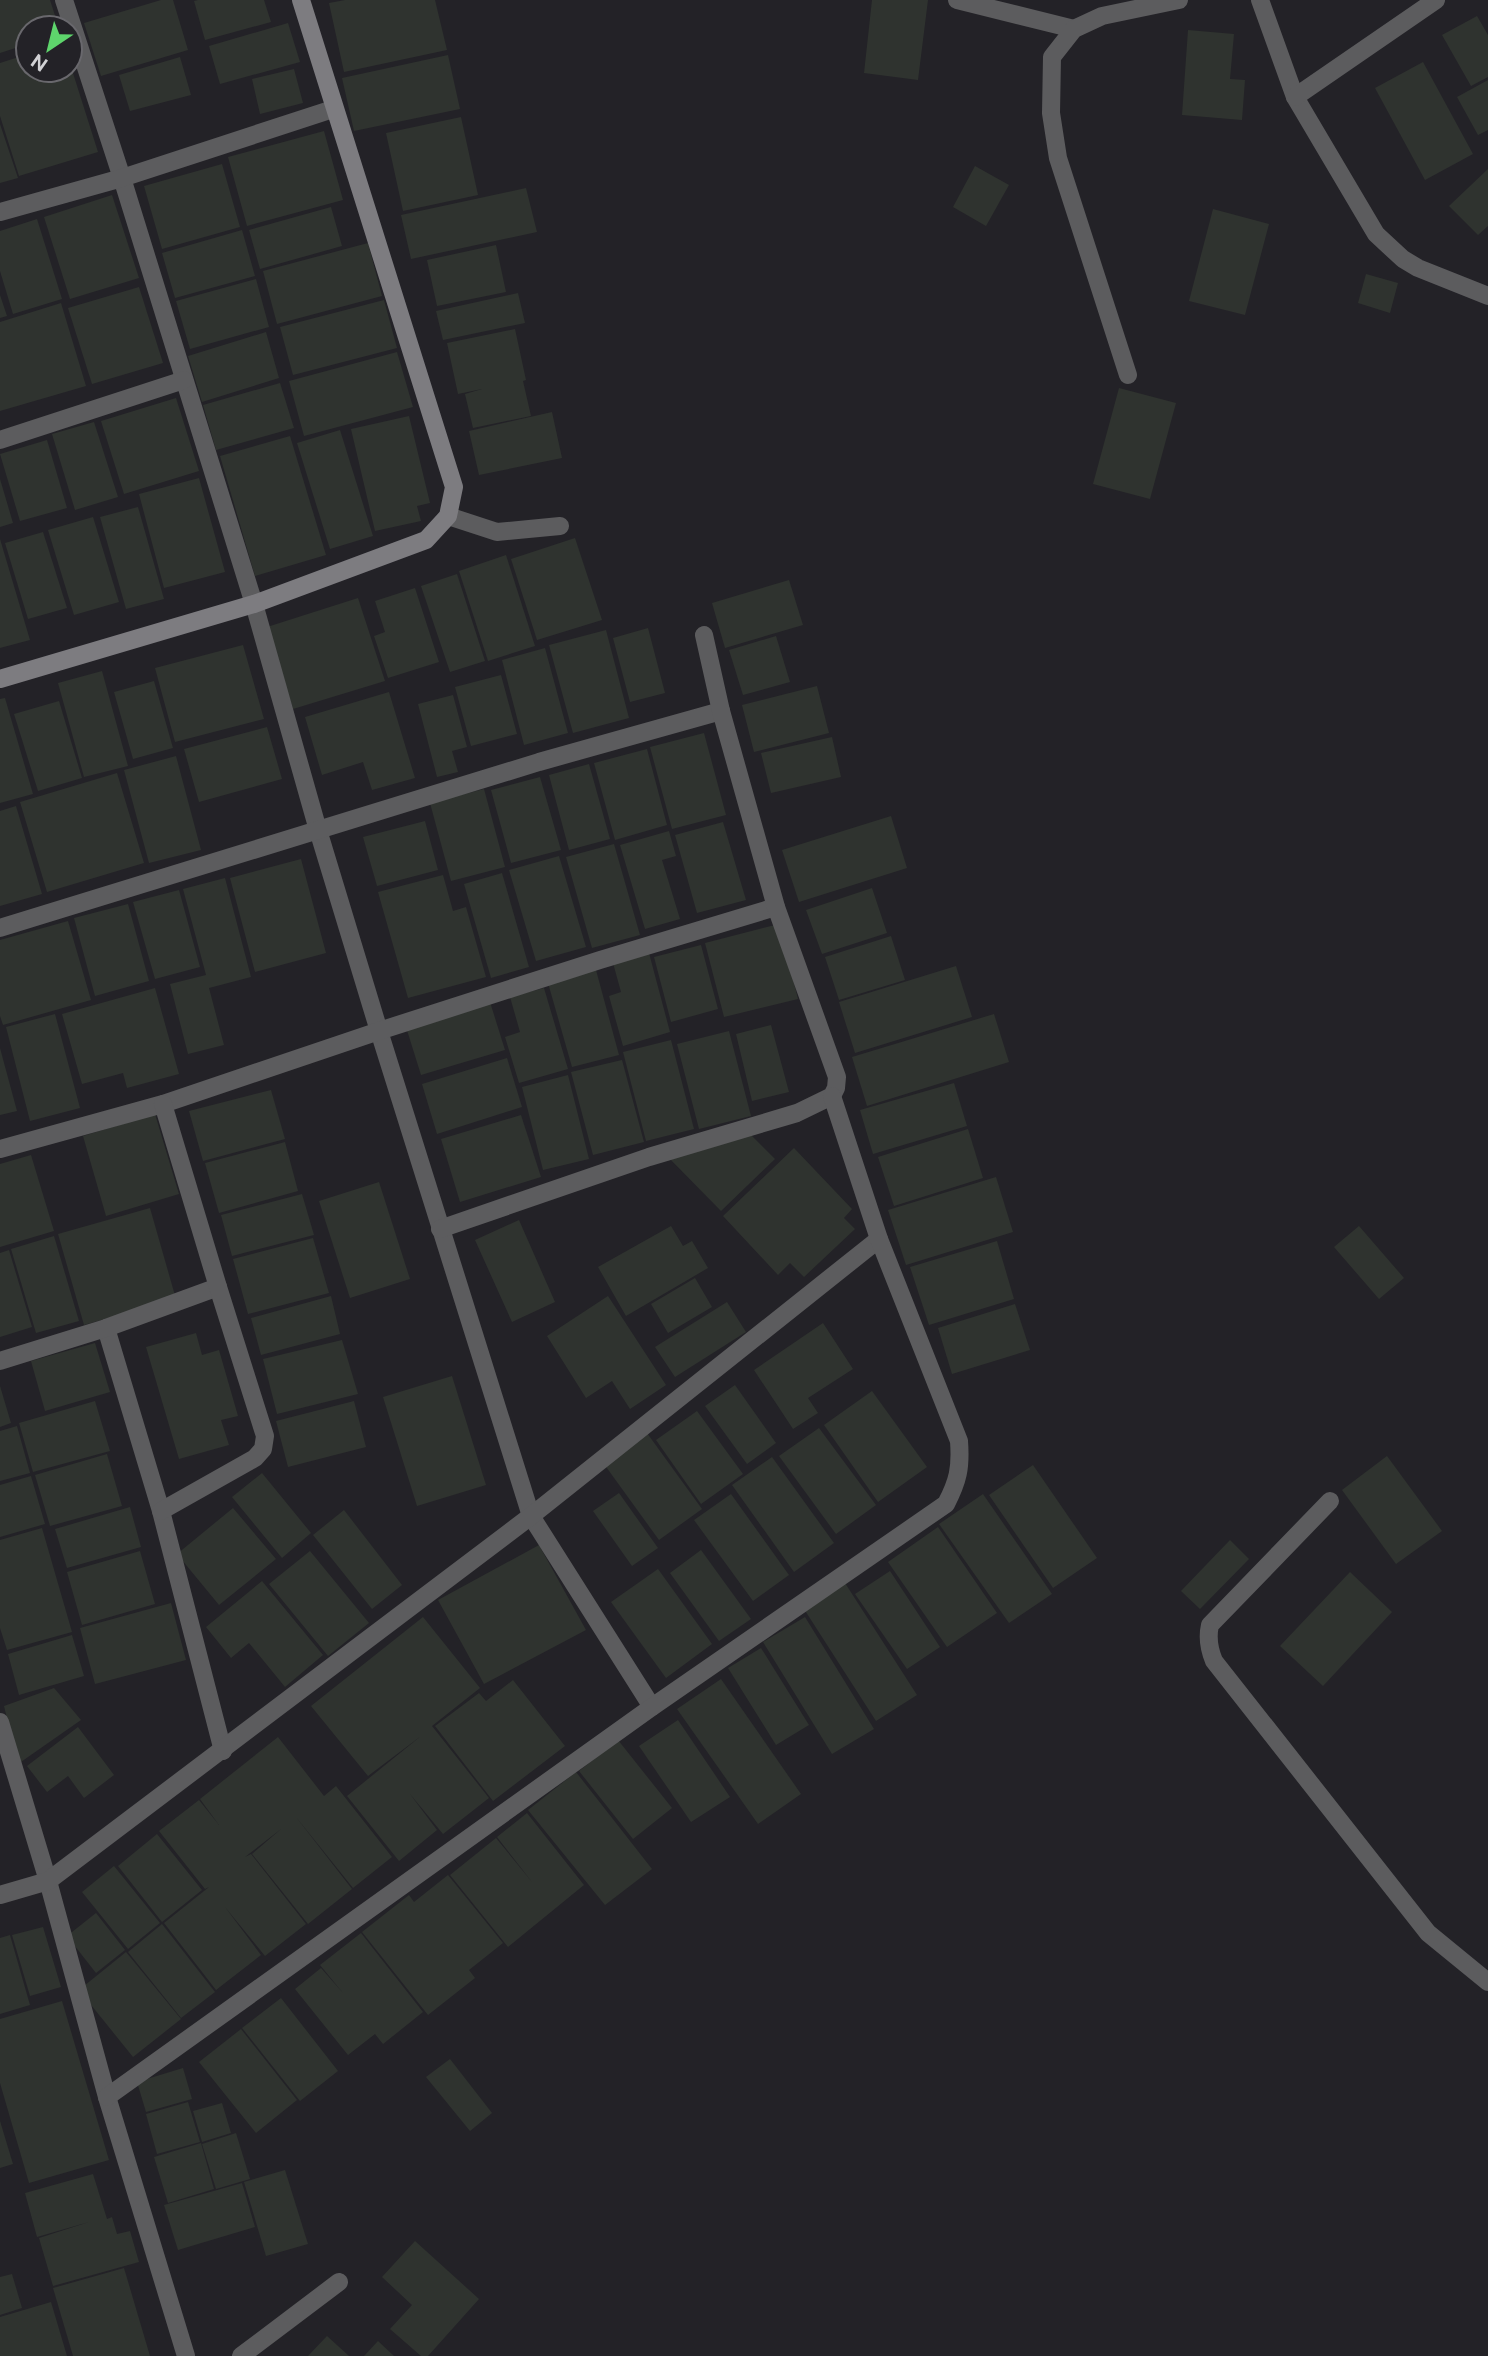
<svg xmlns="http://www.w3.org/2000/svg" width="1488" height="2356" viewBox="0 0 1488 2356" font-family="'Public Sans',sans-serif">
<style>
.building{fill:#2f332f}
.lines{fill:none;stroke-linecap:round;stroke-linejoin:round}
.lane{stroke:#5c5c5e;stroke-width:18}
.street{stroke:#5c5c5e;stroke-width:18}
.secondary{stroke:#7d7c80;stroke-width:18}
</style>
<rect width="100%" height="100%" fill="#232227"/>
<g class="building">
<polygon points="0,0 50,0 59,28 28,28 28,44 0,53"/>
<polygon points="161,0 173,0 188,50 101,76 84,23"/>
<polygon points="198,0 264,0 271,22 205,40 194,1"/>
<polygon points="345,0 435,0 447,50 344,72 329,3"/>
<polygon points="872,0 928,0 918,80 864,73"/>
<polygon points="1477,16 1488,35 1488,77 1471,86 1442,35"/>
<polygon points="288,23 300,62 220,84 209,46"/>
<polygon points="1188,30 1234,34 1230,79 1245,80 1242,120 1182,115"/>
<polygon points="28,54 28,70 72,70 98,152 19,176 0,116 0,63"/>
<polygon points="448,55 460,109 354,131 342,78"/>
<polygon points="180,57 191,95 130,111 119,75"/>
<polygon points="1423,62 1473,154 1425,180 1375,88"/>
<polygon points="294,69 303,103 260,114 252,79"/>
<polygon points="1488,80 1488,130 1478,135 1457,97"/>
<polygon points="461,117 478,195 403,211 386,133"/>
<polygon points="0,124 18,178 0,183"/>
<polygon points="324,131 343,200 247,226 228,157"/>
<polygon points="222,164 240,227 162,249 144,186"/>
<polygon points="975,166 1009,185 986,226 953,207"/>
<polygon points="1488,169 1488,226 1478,235 1449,206"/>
<polygon points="526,188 537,232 411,259 401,215"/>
<polygon points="112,195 139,278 70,299 44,217"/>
<polygon points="331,207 342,246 260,269 249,230"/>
<polygon points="1213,209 1269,224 1245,315 1189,301"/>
<polygon points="37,219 62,299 13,314 0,271 0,231"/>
<polygon points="242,230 255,276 175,298 162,253"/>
<polygon points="368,243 382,296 277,324 263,271"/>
<polygon points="496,245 506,292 437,306 427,260"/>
<polygon points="1366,274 1398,283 1390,313 1358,303"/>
<polygon points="256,279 269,327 190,349 176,301"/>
<polygon points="139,287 163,363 92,384 68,308"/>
<polygon points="518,293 525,323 443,340 436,311"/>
<polygon points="0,295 7,316 0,318"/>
<polygon points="384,300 397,348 293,375 280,327"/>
<polygon points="61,303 86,386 0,411 0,322"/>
<polygon points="515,329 526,380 523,381 531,416 473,428 465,394 482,389 458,394 447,343"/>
<polygon points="266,332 279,378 202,402 188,356"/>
<polygon points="397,352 413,407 304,436 289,381"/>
<polygon points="280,383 294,428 216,450 203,405"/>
<polygon points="1119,388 1176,403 1150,499 1093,484"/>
<polygon points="176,398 199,471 124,494 101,421"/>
<polygon points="552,412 562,458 479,475 469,431"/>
<polygon points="409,416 430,503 417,506 421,521 375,531 351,429"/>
<polygon points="94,422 118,497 75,510 52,434"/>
<polygon points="340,430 373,536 330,549 297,443"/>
<polygon points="290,436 326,555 255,576 220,456"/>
<polygon points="47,440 67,508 20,521 0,454"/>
<polygon points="199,478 225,572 164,588 139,494"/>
<polygon points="0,479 13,523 0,527"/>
<polygon points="138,507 164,599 126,609 100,517"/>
<polygon points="93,517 119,602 74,615 48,530"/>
<polygon points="43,532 67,608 28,619 5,543"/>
<polygon points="575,538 602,620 537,640 511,559"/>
<polygon points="0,539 30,640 0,648"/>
<polygon points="506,555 535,646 488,661 459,571"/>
<polygon points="457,574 485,661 450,672 421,586"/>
<polygon points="789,580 803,625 725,648 712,603"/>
<polygon points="415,588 439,662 388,678 374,636 385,632 375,601"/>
<polygon points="358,598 385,681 293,709 267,627"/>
<polygon points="648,628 665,693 630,702 613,638"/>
<polygon points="606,630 629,718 573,733 549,645"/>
<polygon points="776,636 790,682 743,695 729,650"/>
<polygon points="243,645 264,719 175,742 155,668"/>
<polygon points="545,648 568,733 524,745 502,660"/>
<polygon points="102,671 128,766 84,777 58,683"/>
<polygon points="501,675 517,734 471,746 455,687"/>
<polygon points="154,681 173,748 133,759 114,692"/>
<polygon points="817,686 829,733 754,752 742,705"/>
<polygon points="389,692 415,778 372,790 363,762 322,775 305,717"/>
<polygon points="453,695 467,747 452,751 458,772 437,777 418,704"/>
<polygon points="5,698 33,794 0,803 0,699"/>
<polygon points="59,701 82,778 38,791 14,714"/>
<polygon points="267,727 282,779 199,802 184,749"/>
<polygon points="704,733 726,815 672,829 650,747"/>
<polygon points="832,737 841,777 771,793 761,753"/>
<polygon points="647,749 667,825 615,840 594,763"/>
<polygon points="176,756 201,850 149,863 124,770"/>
<polygon points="589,764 610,839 569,850 549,775"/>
<polygon points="117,773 144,863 47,892 20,802"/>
<polygon points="540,777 561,850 511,863 491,790"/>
<polygon points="484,789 505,867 451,881 430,803"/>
<polygon points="16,806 42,894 0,906 0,811"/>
<polygon points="891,816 907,868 799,902 782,850"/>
<polygon points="425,821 438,870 377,886 363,837"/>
<polygon points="723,822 746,900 697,913 675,835"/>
<polygon points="669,831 676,856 662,860 680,919 645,929 620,845"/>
<polygon points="614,844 640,935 592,948 566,857"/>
<polygon points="559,856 586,947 536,961 509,870"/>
<polygon points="301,859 326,953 255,972 230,878"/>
<polygon points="502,873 529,967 491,978 464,884"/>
<polygon points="443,875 453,911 466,907 486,977 408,998 378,892"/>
<polygon points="225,878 251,977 209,988 224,1045 188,1054 170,984 206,975 183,889"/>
<polygon points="872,888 887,933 822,954 806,910"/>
<polygon points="179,890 200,967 155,979 133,902"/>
<polygon points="128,904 149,981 95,996 74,918"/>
<polygon points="68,921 91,1000 3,1025 0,1016 0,940"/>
<polygon points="779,924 798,999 724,1017 705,943"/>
<polygon points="891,936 905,980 839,1000 825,957"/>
<polygon points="701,945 718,1009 671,1022 654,957"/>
<polygon points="649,953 670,1032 623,1046 609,996 621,992 613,963"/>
<polygon points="956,966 972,1017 855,1053 839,1002"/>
<polygon points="596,970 619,1055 572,1067 548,983"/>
<polygon points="155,988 179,1074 127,1088 123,1073 82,1084 62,1014"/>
<polygon points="544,988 568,1069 519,1083 505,1037 520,1032 510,997"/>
<polygon points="490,1002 505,1050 421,1075 406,1027"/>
<polygon points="55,1014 80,1108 30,1121 6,1027"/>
<polygon points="994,1014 1009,1062 867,1106 852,1057"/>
<polygon points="771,1025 789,1092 752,1101 736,1034"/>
<polygon points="729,1031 751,1116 699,1129 677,1044"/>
<polygon points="671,1040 694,1129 646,1141 623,1052"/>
<polygon points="0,1048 17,1111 0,1115"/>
<polygon points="507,1058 522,1107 437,1134 422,1084"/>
<polygon points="622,1060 644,1142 593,1155 571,1072"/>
<polygon points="568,1075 589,1159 543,1170 522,1087"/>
<polygon points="954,1083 967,1126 873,1154 860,1110"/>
<polygon points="271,1090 285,1139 203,1161 189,1111"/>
<polygon points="155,1114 179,1194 106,1216 83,1136"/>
<polygon points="521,1115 541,1177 460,1202 441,1139"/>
<polygon points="968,1129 983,1178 894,1206 878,1157"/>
<polygon points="748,1132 775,1159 721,1211 667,1156"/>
<polygon points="285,1142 298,1191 219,1213 205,1163"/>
<polygon points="794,1148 852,1209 844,1218 855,1229 804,1277 790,1263 778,1275 723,1216"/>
<polygon points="31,1155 54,1231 0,1247 0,1164"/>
<polygon points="996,1177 1013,1232 906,1265 888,1210"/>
<polygon points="379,1182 410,1279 350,1298 319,1201"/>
<polygon points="302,1194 314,1235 232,1256 221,1215"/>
<polygon points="150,1208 176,1299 84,1325 58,1234"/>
<polygon points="519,1220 555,1302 512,1322 475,1240"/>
<polygon points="671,1226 683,1246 692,1241 708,1268 626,1316 598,1267"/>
<polygon points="1359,1226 1404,1278 1379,1299 1334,1247"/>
<polygon points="54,1236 79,1321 36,1333 11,1249"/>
<polygon points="313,1238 329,1293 248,1314 233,1259"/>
<polygon points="997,1241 1014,1299 929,1325 910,1267"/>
<polygon points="9,1250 32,1327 0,1337 0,1253"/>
<polygon points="695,1278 712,1307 668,1333 651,1304"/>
<polygon points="331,1296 340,1334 261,1355 251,1318"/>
<polygon points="608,1296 666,1385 630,1409 612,1381 586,1398 547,1336"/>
<polygon points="727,1302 746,1332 675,1377 655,1347"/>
<polygon points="1015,1304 1030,1350 952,1374 938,1328"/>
<polygon points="823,1323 853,1369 808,1398 818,1413 793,1429 754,1370"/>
<polygon points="196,1333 202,1355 219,1350 238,1416 221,1420 229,1445 179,1459 146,1347"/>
<polygon points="342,1340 358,1394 277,1414 263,1359"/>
<polygon points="95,1343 110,1392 45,1411 31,1361"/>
<polygon points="452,1376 486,1485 417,1506 383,1397"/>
<polygon points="735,1385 776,1443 747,1464 705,1406"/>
<polygon points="0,1386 11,1423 0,1427"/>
<polygon points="872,1391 927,1467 878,1502 824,1425"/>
<polygon points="95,1401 110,1451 33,1472 19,1423"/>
<polygon points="354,1401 366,1447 288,1467 276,1421"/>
<polygon points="697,1411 743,1474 701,1504 656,1440"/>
<polygon points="17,1426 30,1473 0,1481 0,1431"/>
<polygon points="819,1428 876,1505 836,1534 779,1456"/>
<polygon points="647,1433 702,1509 659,1540 604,1464"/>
<polygon points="107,1454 122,1506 50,1526 35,1475"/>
<polygon points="1387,1456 1442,1531 1396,1564 1342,1490"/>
<polygon points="772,1457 834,1543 794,1572 732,1485"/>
<polygon points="1033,1465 1097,1558 1053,1588 989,1495"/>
<polygon points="262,1473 311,1533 282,1558 232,1497"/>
<polygon points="31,1476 45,1524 0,1537 0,1485"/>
<polygon points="619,1493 658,1548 632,1566 593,1511"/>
<polygon points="731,1494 789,1575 753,1601 694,1520"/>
<polygon points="983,1494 1052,1594 1009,1623 939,1524"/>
<polygon points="130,1507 141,1547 67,1568 55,1529"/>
<polygon points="233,1508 276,1559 219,1605 177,1554"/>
<polygon points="344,1510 402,1585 372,1609 313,1535"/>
<polygon points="938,1527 997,1613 947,1647 888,1562"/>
<polygon points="42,1528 72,1632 7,1650 0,1628 0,1540"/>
<polygon points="1230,1540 1249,1559 1200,1609 1181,1591"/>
<polygon points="539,1545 586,1630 484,1684 438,1600"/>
<polygon points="701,1550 751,1619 719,1641 670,1573"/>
<polygon points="140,1551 155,1604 82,1625 67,1572"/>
<polygon points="310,1551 369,1623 328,1656 269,1584"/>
<polygon points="658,1569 712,1644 666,1678 611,1602"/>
<polygon points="890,1571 940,1647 907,1669 855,1594"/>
<polygon points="1350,1572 1392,1612 1323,1686 1280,1646"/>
<polygon points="262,1581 323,1655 285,1687 249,1643 231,1658 206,1627"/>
<polygon points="845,1583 917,1695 876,1721 804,1609"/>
<polygon points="171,1603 186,1660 95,1684 80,1628"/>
<polygon points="423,1617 480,1688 432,1726 489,1798 443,1834 410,1794 437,1830 399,1861 347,1796 421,1736 368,1776 311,1706"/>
<polygon points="805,1617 874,1729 832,1754 763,1642"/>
<polygon points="72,1635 84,1676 19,1695 8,1654"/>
<polygon points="761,1648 809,1725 776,1745 728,1668"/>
<polygon points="721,1679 801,1794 758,1824 677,1709"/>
<polygon points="513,1680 565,1746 493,1801 435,1726 479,1693 486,1701"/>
<polygon points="54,1688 81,1720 18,1764 4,1706"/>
<polygon points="678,1720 730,1797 691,1822 639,1746"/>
<polygon points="78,1727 114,1775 84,1798 68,1776 47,1792 27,1766"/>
<polygon points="278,1737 324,1796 336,1786 392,1857 353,1888 296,1817 352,1889 308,1924 252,1854 281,1829 245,1857 251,1854 306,1924 265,1956 225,1907 261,1955 216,1990 164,1923 209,1887 205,1889 159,1831 199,1800 219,1825 200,1799"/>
<polygon points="618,1740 672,1808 633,1839 579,1771"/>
<polygon points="576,1772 652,1869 605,1905 528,1810"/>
<polygon points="527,1813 584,1885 508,1947 450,1875 496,1838 532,1882 497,1837"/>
<polygon points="157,1834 202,1890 162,1922 118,1866"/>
<polygon points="114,1866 160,1923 128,1949 82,1892"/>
<polygon points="448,1875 503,1943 469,1970 475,1978 428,2015 362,1932 409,1895 414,1902"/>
<polygon points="96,1913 125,1950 96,1973 67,1936"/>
<polygon points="162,1924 215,1992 181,2018 128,1952"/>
<polygon points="43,1927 61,1987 30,1996 12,1935"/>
<polygon points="361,1933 423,2012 383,2044 375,2034 348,2055 295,1989 321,1968 343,1993 320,1965"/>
<polygon points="10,1935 30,2005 0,2014 0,1938"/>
<polygon points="126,1952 181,2019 133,2057 79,1990"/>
<polygon points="281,1998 338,2071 300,2101 242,2028"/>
<polygon points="62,2001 109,2160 29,2183 0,2083 0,2019"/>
<polygon points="241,2029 297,2100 256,2133 199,2062"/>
<polygon points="450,2059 492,2113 470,2131 426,2077"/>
<polygon points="183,2068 192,2099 146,2112 137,2082"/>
<polygon points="188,2102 200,2142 157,2154 146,2114"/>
<polygon points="222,2103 231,2133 202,2142 193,2111"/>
<polygon points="0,2121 13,2164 0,2168"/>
<polygon points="236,2133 250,2179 216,2189 202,2144"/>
<polygon points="201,2143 214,2189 168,2203 154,2157"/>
<polygon points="285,2170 308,2244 266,2256 244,2182"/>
<polygon points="93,2174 107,2219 112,2217 117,2234 130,2231 139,2262 53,2286 39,2238 89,2222 37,2237 25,2193"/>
<polygon points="242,2183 255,2227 178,2250 164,2205"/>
<polygon points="415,2241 479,2299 428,2356 421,2356 390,2329 412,2305 382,2277"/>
<polygon points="124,2268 150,2356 73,2356 53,2288"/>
<polygon points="12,2274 22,2308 0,2315 0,2277"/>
<polygon points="51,2302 67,2356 0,2356 0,2317"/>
<polygon points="327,2336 349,2356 308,2356"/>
<polygon points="378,2341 394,2356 364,2356"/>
</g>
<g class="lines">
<g class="lane">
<polyline points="957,0 1074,29"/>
<polyline points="1128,375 1058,158 1051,113 1052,57 1074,29 1102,16 1179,0"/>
<polyline points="448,516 497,532 560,526"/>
</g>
<g class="street">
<polyline points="64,0 122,178 254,604 318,830 379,1031 531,1516 652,1707"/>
<polyline points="1260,0 1295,97 1376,234 1403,259 1418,268 1488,296"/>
<polyline points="1295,97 1436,0"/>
<polyline points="0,212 122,178 333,109"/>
<polyline points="0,440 184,380"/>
<polyline points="0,928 539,762 721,711"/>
<polyline points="0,1149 163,1104 379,1031 600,960 776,907"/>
<polyline points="440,1229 649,1157 797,1113 832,1096 836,1088 837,1077 776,907 721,711 704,635"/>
<polyline points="106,1328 161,1511 223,1751"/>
<polyline points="0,1361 106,1328 218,1287"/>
<path d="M1330,1501L1210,1625C1207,1638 1209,1649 1214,1661L1428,1933L1488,1982"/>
<polyline points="161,1511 255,1458 263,1449 265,1436 218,1287 163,1104"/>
<polyline points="0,1722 48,1881 107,2097 186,2356"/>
<polyline points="0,1895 48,1881 531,1516 879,1239"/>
<path d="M107,2097L652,1707L946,1504C958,1481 961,1468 959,1441L879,1239L832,1096"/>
<polyline points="241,2356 339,2282"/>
</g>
<polyline class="secondary" points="0,679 254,604 426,540 448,516 454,487 301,0"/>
</g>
<g transform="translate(49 49) rotate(215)"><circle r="33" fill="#232227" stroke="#69686d" stroke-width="2"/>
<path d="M0-5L12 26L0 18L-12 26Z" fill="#5ed56c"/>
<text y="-10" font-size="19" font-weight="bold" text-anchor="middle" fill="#d2d2d5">N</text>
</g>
</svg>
